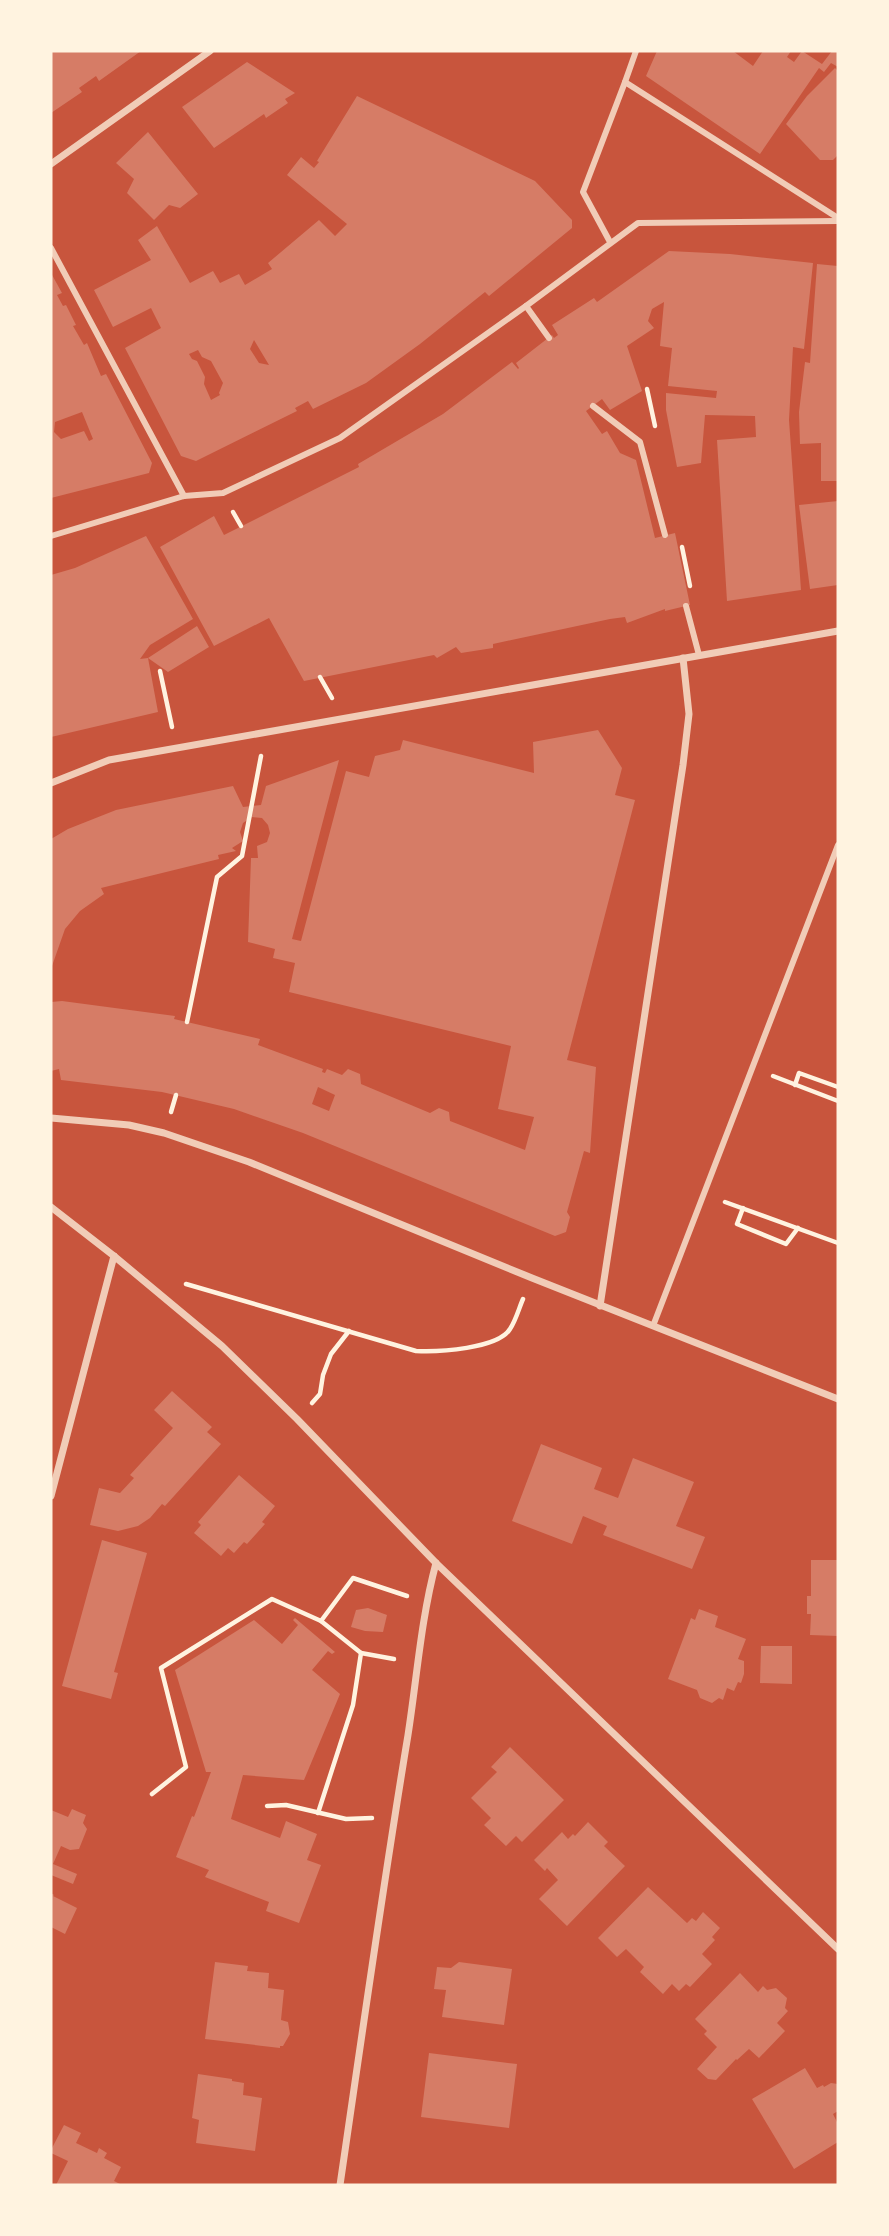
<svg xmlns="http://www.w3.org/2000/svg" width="889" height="2236" viewBox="0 0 889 2236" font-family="'Nunito Sans',sans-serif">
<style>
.building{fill:#d67c66;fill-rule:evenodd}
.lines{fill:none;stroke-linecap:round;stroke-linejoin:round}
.path{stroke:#fff3e0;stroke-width:4.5}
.pedestrian{stroke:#f1ccb7;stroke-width:6}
.minor{stroke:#f1ccb7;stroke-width:7}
</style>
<rect width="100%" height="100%" fill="#c8553d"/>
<g class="building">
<polygon points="51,51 141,51 99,81 96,76 79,88 82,92 51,113"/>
<polygon points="657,51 733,51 753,66 763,51 791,51 787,57 794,62 802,51 822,64 832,51 838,51 838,67 831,63 824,72 819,68 760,154 646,76"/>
<polygon points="247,62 295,93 285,99 288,103 266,118 264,114 214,148 182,107"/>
<polygon points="835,68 838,71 838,155 833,160 820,160 786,124 807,96"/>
<path d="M357,96L535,181L572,220V228L489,296L485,292L420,344L366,383L313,409L308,401L295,408L297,411L196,461L181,456L125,348L161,328L151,308L113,327L94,290L151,260L138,240L157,226L190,283L213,271L220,283L239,274L245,285L272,269L268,263L319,220L335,236L347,224L287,175L301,157L314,168L319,162L317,161ZM254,340L269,365L259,363L250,349ZM198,350L202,357L211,361L223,383L219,393L220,395L211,400L204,384L205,377L197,361L192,359L189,354Z"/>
<polygon points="148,132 198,194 180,208 169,205 154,220 127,193 134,179 116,163"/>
<polygon points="669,251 730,254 813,263 804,349 793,347 789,420 801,590 727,601 717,440 756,437 755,416 705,415 701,463 677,467 666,410 666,393 716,398 717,391 668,386 672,348 660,346 664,302 652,309 648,321 654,328 627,346 642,391 610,410 602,399 586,411 602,434 607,431 620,453 636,460 655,538 675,533 690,605 665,611 665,609 627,623 625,617 610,619 493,644 493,648 461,653 456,647 437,658 434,655 304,681 269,618 214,646 160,547 214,516 224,535 359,467 358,464 443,414 512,362 518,369 519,368 516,363 552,335 554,338 558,335 552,325 594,298 597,302"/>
<polygon points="817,264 838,266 838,481 821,481 821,443 800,444 799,412 805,362 810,363"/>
<path d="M51,273L62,293L57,295L63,306L66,305L76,325L73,326L84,345L87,343L101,376L106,374L152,463L149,473L51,498ZM82,412L93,439L89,441L84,431L61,439L54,432L55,422Z"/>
<polygon points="838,501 838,585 810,589 799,505"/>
<polygon points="146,536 193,619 150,645 140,659 148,658 197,626 209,647 168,672 148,658 158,712 51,737 51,575 75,568"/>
<path d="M598,730L622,768L615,795L635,800L567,1060L596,1067L590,1153L584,1151L567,1212L570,1217L566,1232L555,1236L303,1133L234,1109L162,1092L61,1080L59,1069L51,1071V1002L62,1001L175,1016L174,1019L260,1039L258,1045L323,1069L322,1072L325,1073L327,1069L342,1075L348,1069L360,1074L361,1084L430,1113L439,1108L449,1112L450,1121L525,1150L534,1117L498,1109L511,1046L289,992L295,963L273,958L275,949L248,942L251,858H258L257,846L267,842L270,833L268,825L262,818L252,817L243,823L240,832L243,841L232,848L236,851L218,855L219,859L101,888L104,894L80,911L65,929L52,966L51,839L68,829L116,810L233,786L243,807L261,805L266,786L339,760L292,939L301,941L346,771L369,777L375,756L400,750L403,740L534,773L533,742ZM318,1087L335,1095L329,1111L312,1104Z"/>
<polygon points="172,1391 212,1427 207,1432 221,1444 165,1506 162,1504 150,1518 138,1526 118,1531 90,1525 99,1488 120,1493 134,1478 130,1475 173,1428 154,1410"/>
<polygon points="541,1444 602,1468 594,1489 618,1498 633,1458 694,1482 676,1526 705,1537 692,1569 603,1535 607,1526 583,1516 572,1544 512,1521"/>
<polygon points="239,1475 275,1506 262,1522 265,1524 247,1544 244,1542 234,1553 228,1548 221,1556 194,1533 201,1525 198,1522"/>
<polygon points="102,1540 147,1553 114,1672 118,1673 111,1699 62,1686"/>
<polygon points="811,1560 837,1560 838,1562 838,1636 810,1635 811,1614 807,1614 807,1596 811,1596"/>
<polygon points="368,1608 387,1615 383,1632 365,1631 351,1627 356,1610"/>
<polygon points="699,1609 718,1616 715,1627 746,1639 738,1659 744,1661 744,1674 741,1683 738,1682 734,1691 727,1688 723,1700 719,1698 712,1703 700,1698 697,1690 668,1679 691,1618 695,1620"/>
<polygon points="295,1618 335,1652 332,1654 328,1651 312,1670 340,1694 304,1780 243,1775 231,1819 280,1838 286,1821 317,1834 307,1860 321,1865 299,1923 266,1911 269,1902 205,1877 209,1870 176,1857 192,1816 194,1817 211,1772 206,1772 175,1670 254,1620 282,1644 298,1625 293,1620"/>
<polygon points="761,1646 792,1646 792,1684 760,1683"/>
<polygon points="510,1747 564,1800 522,1842 516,1836 506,1846 484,1825 491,1818 471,1798 497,1772 491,1767"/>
<polygon points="72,1809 86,1815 83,1823 87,1829 79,1849 70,1850 61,1846 53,1864 77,1874 73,1884 51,1875 51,1810 68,1817"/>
<polygon points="588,1822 608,1842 604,1846 625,1866 567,1926 539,1899 558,1880 547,1868 545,1871 534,1860 562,1832 568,1839 573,1834 575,1836"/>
<polygon points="648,1887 687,1923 692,1918 696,1921 703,1912 720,1928 712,1937 715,1940 702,1954 712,1964 690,1987 686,1984 679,1991 672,1984 663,1994 640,1972 644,1967 626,1949 617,1957 598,1938"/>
<polygon points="51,1893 54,1895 53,1896 77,1908 65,1934 51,1927"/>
<polygon points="215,1962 248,1966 247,1971 269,1973 268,1988 284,1990 281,2020 288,2022 290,2034 283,2046 280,2046 280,2048 205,2039"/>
<polygon points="459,1962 512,1969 504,2025 442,2017 446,1990 434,1989 437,1967 451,1968"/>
<polygon points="740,1973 758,1992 763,1986 767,1990 776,1988 787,1998 785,2008 788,2011 777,2023 785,2031 759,2058 749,2049 737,2060 736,2059 716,2080 708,2079 697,2069 717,2047 704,2034 707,2031 695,2019"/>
<polygon points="429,2053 517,2064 509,2128 421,2117"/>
<polygon points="805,2068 817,2088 823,2085 824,2087 831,2083 838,2084 838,2111 833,2114 838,2124 838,2142 794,2169 752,2099"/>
<polygon points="198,2074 232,2079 232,2081 244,2083 243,2095 262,2098 255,2151 196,2143 199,2120 192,2118"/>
<polygon points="64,2125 81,2133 76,2143 97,2153 99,2148 107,2153 104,2158 121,2167 114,2181 122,2185 56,2185 68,2161 51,2153 51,2150"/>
</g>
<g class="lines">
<g class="path">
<polyline points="647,389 655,426"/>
<polyline points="233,512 241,526"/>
<polyline points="682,547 690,586"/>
<polyline points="160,671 172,727"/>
<polyline points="320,677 332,698"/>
<polyline points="187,1022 217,877 242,856 261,756"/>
<polyline points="773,1076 838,1101"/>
<polyline points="795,1085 799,1073 838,1087"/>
<polyline points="171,1112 176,1095"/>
<polyline points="725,1202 838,1243"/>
<polyline points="743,1208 737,1224 786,1244 798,1228"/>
<path d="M186,1284L416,1351C438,1352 498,1349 510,1329C516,1320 519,1308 523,1299"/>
<polyline points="312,1403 320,1394 323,1375 331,1354 349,1331"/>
<polyline points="321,1621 353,1578 407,1596"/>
<polyline points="361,1653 394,1659"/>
<polyline points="152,1794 186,1767 161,1668 272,1599 321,1621 361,1653 353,1705 318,1813"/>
<polyline points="267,1806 286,1805 346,1819 372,1818"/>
</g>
<g class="pedestrian">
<polyline points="625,82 636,51"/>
<polyline points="610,242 583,192 625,82 838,218"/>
<polyline points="51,248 184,496"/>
<polyline points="526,306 549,338"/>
<polyline points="593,406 640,442 665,535"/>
<polyline points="51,536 184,496 223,493 340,438 526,306 638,223 838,221"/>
<polyline points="686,606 699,655"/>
<polyline points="653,1326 838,845"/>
</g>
<g class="minor">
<polyline points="51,164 210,51"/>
<polyline points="51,783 109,760 838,631"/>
<polyline points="51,1118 129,1125 164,1133 249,1162 532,1278 838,1399"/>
<polyline points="51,1207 114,1256 222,1346 297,1419 436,1563 838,1949"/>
<polyline points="600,1306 683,765 689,714 683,658"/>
<polyline points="51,1496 114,1256"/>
<path d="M340,2185C362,2035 383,1885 408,1735C417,1677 421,1619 436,1563"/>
</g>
</g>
<rect width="889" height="2236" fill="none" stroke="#fff3e0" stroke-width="105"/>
</svg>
